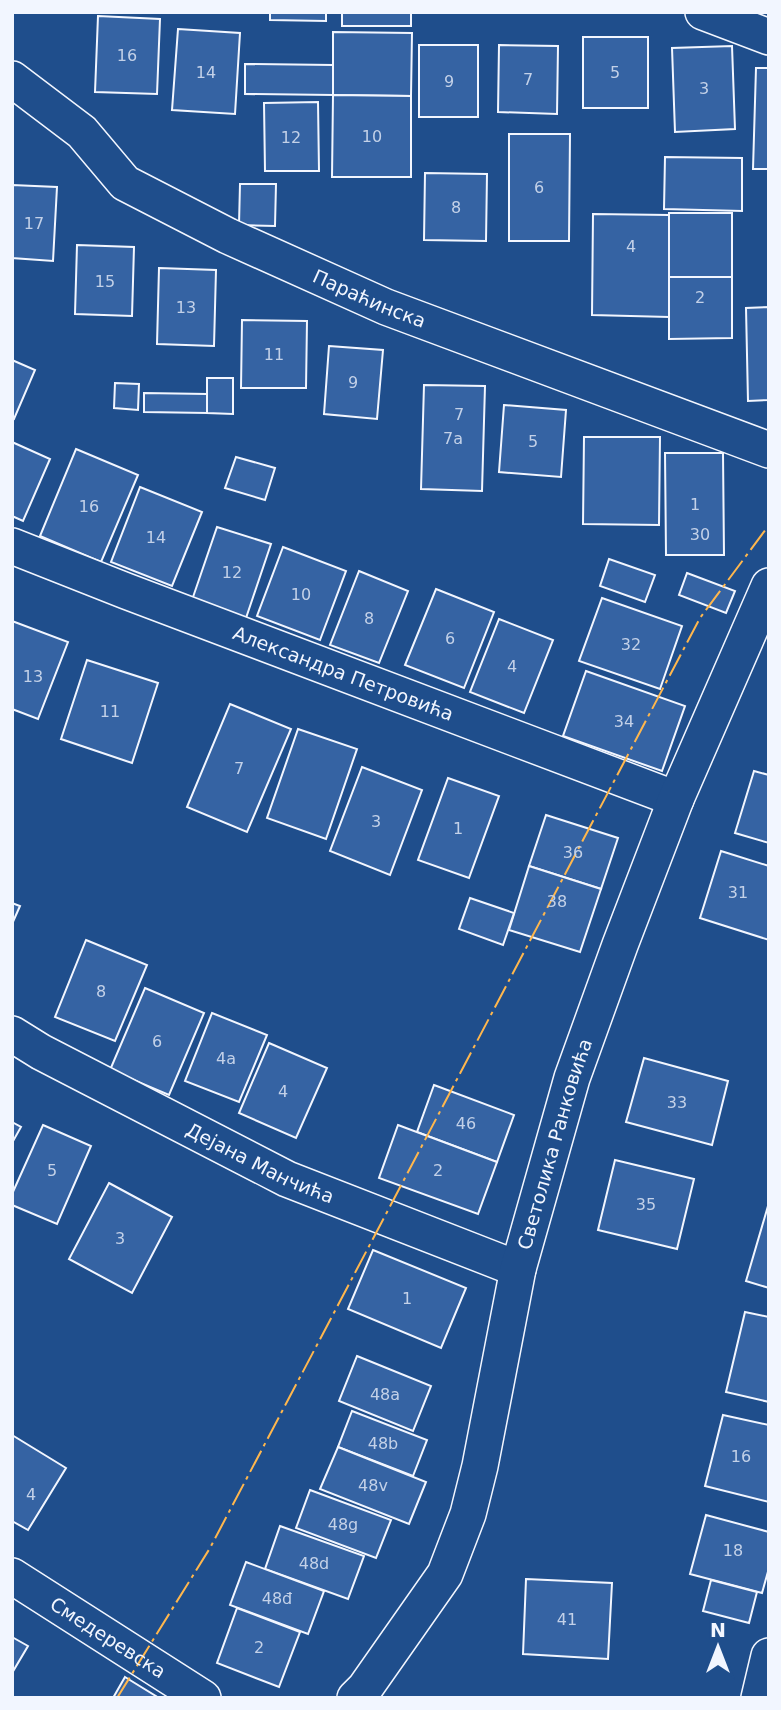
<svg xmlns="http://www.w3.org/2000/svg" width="781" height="1710" viewBox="0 0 781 1710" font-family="'DejaVu Sans',sans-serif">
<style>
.building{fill:#3563a3;stroke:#f2f6ff;stroke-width:2}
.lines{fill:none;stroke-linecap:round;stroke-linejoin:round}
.street-casing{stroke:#f2f6ff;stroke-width:38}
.street{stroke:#1f4e8c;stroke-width:35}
.power{stroke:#ffb74d;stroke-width:2;stroke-dasharray:24 5 3.5 5;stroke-linecap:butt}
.labels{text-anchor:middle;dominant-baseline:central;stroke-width:5;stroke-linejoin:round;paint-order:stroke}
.number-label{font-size:16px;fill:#c3d1e8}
.street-label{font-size:19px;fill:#f2f6ff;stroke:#1f4e8c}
</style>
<rect width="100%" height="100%" fill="#1f4e8c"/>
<g class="building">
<polygon points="270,12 326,12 326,21 270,20"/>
<rect x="342" y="12" width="69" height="14"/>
<polygon points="98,16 160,19 157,94 95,92"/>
<polygon points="178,29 240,33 235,114 172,110"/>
<polygon points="333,32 412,33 411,96 333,95"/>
<rect x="583" y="37" width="65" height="71"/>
<rect x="419" y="45" width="59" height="72"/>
<polygon points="499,45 558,46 557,114 498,112"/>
<polygon points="732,46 735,129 675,132 672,48"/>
<polygon points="245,64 333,65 333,95 245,94"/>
<polygon points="756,68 769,68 769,169 753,169"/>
<polygon points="333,95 411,96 411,177 332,177"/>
<polygon points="318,102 319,171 265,171 264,103"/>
<polygon points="509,134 570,134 569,241 509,241"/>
<polygon points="665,157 742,158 742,211 664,209"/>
<polygon points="425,173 487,174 486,241 424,240"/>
<polygon points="240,184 276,184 275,226 239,225"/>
<polygon points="12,185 57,187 53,261 12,258"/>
<rect x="669" y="213" width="63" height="64"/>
<polygon points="593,214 669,215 669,317 592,315"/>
<polygon points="77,245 134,247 132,316 75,314"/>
<polygon points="159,268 216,270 214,346 157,344"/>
<polygon points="669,277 732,277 732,338 669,339"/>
<polygon points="769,307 769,400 748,401 746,308"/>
<polygon points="242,320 307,321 306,388 241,388"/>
<polygon points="329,346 383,350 377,419 324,414"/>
<polygon points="12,360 35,370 14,419 12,418"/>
<polygon points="207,378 233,378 233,414 207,413"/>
<polygon points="115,383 139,384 138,410 114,408"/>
<polygon points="424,385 485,386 482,491 421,489"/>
<polygon points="144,393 207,394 207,413 144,412"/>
<polygon points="504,405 566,410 561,477 499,472"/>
<polygon points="584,437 660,437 659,525 583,524"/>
<polygon points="12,442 50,459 23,521 12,516"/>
<polygon points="76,449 138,475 101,562 40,536"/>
<polygon points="665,453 723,453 724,555 666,555"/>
<polygon points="236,457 275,468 265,500 225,488"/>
<polygon points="140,487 202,512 172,586 111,562"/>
<polygon points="217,527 271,544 246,618 192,600"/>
<polygon points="283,547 346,571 320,640 257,616"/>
<polygon points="609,559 655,575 645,602 600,586"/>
<polygon points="359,571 408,591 379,663 330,645"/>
<polygon points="687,573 735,591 726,613 679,595"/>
<polygon points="436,589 494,612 464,688 405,665"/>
<polygon points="602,598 682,626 660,689 579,661"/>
<polygon points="499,619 553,640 524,713 470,692"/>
<polygon points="12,621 68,642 38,719 12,709"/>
<polygon points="87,660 158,683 132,763 61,739"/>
<polygon points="586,671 685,706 662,771 563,736"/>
<polygon points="230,704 291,729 247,832 187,807"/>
<polygon points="298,729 357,749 326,839 267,818"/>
<polygon points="362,767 422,790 390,875 330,851"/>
<polygon points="754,771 769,775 769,843 735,833"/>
<polygon points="448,778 499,796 469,878 418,860"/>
<polygon points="546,815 618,838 601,889 529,866"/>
<polygon points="721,851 769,866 769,940 700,918"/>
<polygon points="529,866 601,889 580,952 509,930"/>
<polygon points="470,898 514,913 503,945 459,929"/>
<polygon points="12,903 20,906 12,924"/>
<polygon points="86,940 147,965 115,1041 55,1017"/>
<polygon points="145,988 204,1013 169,1095 110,1070"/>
<polygon points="212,1013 267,1035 239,1102 185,1081"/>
<polygon points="269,1043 327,1068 296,1138 239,1113"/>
<polygon points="644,1058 728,1081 712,1145 626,1122"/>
<polygon points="434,1085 514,1115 497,1162 417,1132"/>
<polygon points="12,1122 21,1127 12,1143"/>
<polygon points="43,1125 91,1146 57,1224 12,1205 12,1194"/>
<polygon points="398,1125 497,1162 478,1214 379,1178"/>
<polygon points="615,1160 694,1179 677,1249 598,1230"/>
<polygon points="109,1183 172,1217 132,1293 69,1259"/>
<polygon points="768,1206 769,1207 769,1288 746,1281"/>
<polygon points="373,1250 466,1288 441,1348 348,1309"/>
<polygon points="745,1312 769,1317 769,1402 726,1392"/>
<polygon points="357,1356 431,1386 413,1431 339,1401"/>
<polygon points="352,1411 427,1440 413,1476 338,1447"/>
<polygon points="723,1415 769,1425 769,1502 705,1486"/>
<polygon points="12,1435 66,1468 28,1530 12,1521"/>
<polygon points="338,1447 426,1482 409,1524 320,1489"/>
<polygon points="310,1490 391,1520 376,1558 296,1528"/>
<polygon points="706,1515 769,1532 769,1568 762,1593 690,1574"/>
<polygon points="280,1526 364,1556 348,1599 265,1569"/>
<polygon points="246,1562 324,1591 308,1634 230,1605"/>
<polygon points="526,1579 612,1583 608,1659 523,1654"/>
<polygon points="711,1580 757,1592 749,1623 703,1611"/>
<polygon points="237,1608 300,1632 279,1687 217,1663"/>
<polygon points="12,1637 28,1646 12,1673"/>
<polygon points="125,1677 159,1698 113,1698"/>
</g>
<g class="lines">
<g class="street-casing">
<g id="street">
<polyline points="703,12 769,37"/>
<path id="s1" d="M12,79L82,132L125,183L228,236L386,307L769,450"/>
<path id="s2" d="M12,546L126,591L676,799"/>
<path id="s3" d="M12,1034L41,1052L287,1179L518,1269"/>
<path id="s4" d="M12,1576L203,1698"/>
<path id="s5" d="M355,1698L365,1688L445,1574L468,1514L480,1466L518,1269L572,1078L620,945L676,799L769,586"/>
<polyline points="759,1698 769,1656"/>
</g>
</g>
<use href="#street" class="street"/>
<polyline class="power" points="117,1698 210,1548 700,618 769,525"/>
</g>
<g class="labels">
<g class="number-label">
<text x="127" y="55">16</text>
<text x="206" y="72">14</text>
<text x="615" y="72">5</text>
<text x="528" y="79">7</text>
<text x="449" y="81">9</text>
<text x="704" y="88">3</text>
<text x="372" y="136">10</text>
<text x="291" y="137">12</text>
<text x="539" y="187">6</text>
<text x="456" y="207">8</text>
<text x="34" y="223">17</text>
<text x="631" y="246">4</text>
<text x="105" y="281">15</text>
<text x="700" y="297">2</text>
<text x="186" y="307">13</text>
<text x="274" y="354">11</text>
<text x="353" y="382">9</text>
<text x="459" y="414">7</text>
<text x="453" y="438">7a</text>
<text x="533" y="441">5</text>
<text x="695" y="504">1</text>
<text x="89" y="506">16</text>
<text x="700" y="534">30</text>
<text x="156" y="537">14</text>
<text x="232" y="572">12</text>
<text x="301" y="594">10</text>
<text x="369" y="618">8</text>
<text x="450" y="638">6</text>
<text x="631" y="644">32</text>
<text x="512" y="666">4</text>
<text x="33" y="676">13</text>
<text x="110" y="711">11</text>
<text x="624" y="721">34</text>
<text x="239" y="768">7</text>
<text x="376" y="821">3</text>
<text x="458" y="828">1</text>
<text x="573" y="852">36</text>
<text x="738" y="892">31</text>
<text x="557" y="901">38</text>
<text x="101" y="991">8</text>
<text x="157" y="1041">6</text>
<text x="226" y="1058">4a</text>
<text x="283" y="1091">4</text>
<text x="677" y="1102">33</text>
<text x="466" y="1123">46</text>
<text x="52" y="1170">5</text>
<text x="438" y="1170">2</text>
<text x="646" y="1204">35</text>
<text x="120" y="1238">3</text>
<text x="407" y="1298">1</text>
<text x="385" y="1394">48a</text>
<text x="383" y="1443">48b</text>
<text x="741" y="1456">16</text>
<text x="373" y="1485">48v</text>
<text x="31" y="1494">4</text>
<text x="343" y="1524">48g</text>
<text x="733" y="1550">18</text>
<text x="314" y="1563">48d</text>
<text x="277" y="1598">48đ</text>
<text x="567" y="1619">41</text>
<text x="259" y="1647">2</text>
</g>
<g class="street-label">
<text stroke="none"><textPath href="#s1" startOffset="425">Параћинска</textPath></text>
<text stroke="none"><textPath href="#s2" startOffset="355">Александра Петровића</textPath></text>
<text stroke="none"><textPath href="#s5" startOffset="598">Светолика Ранковића</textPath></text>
<text stroke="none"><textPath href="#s3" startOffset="280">Дејана Манчића</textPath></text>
<text stroke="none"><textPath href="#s4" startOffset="114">Смедеревска</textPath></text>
</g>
</g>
<rect width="781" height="1710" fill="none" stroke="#f2f6ff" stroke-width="28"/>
<g transform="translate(718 1647)" stroke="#1f4e8c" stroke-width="5" paint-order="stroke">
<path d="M0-5L12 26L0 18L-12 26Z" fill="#f2f6ff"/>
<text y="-10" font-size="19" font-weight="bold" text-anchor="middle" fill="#f2f6ff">N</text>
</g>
</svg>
